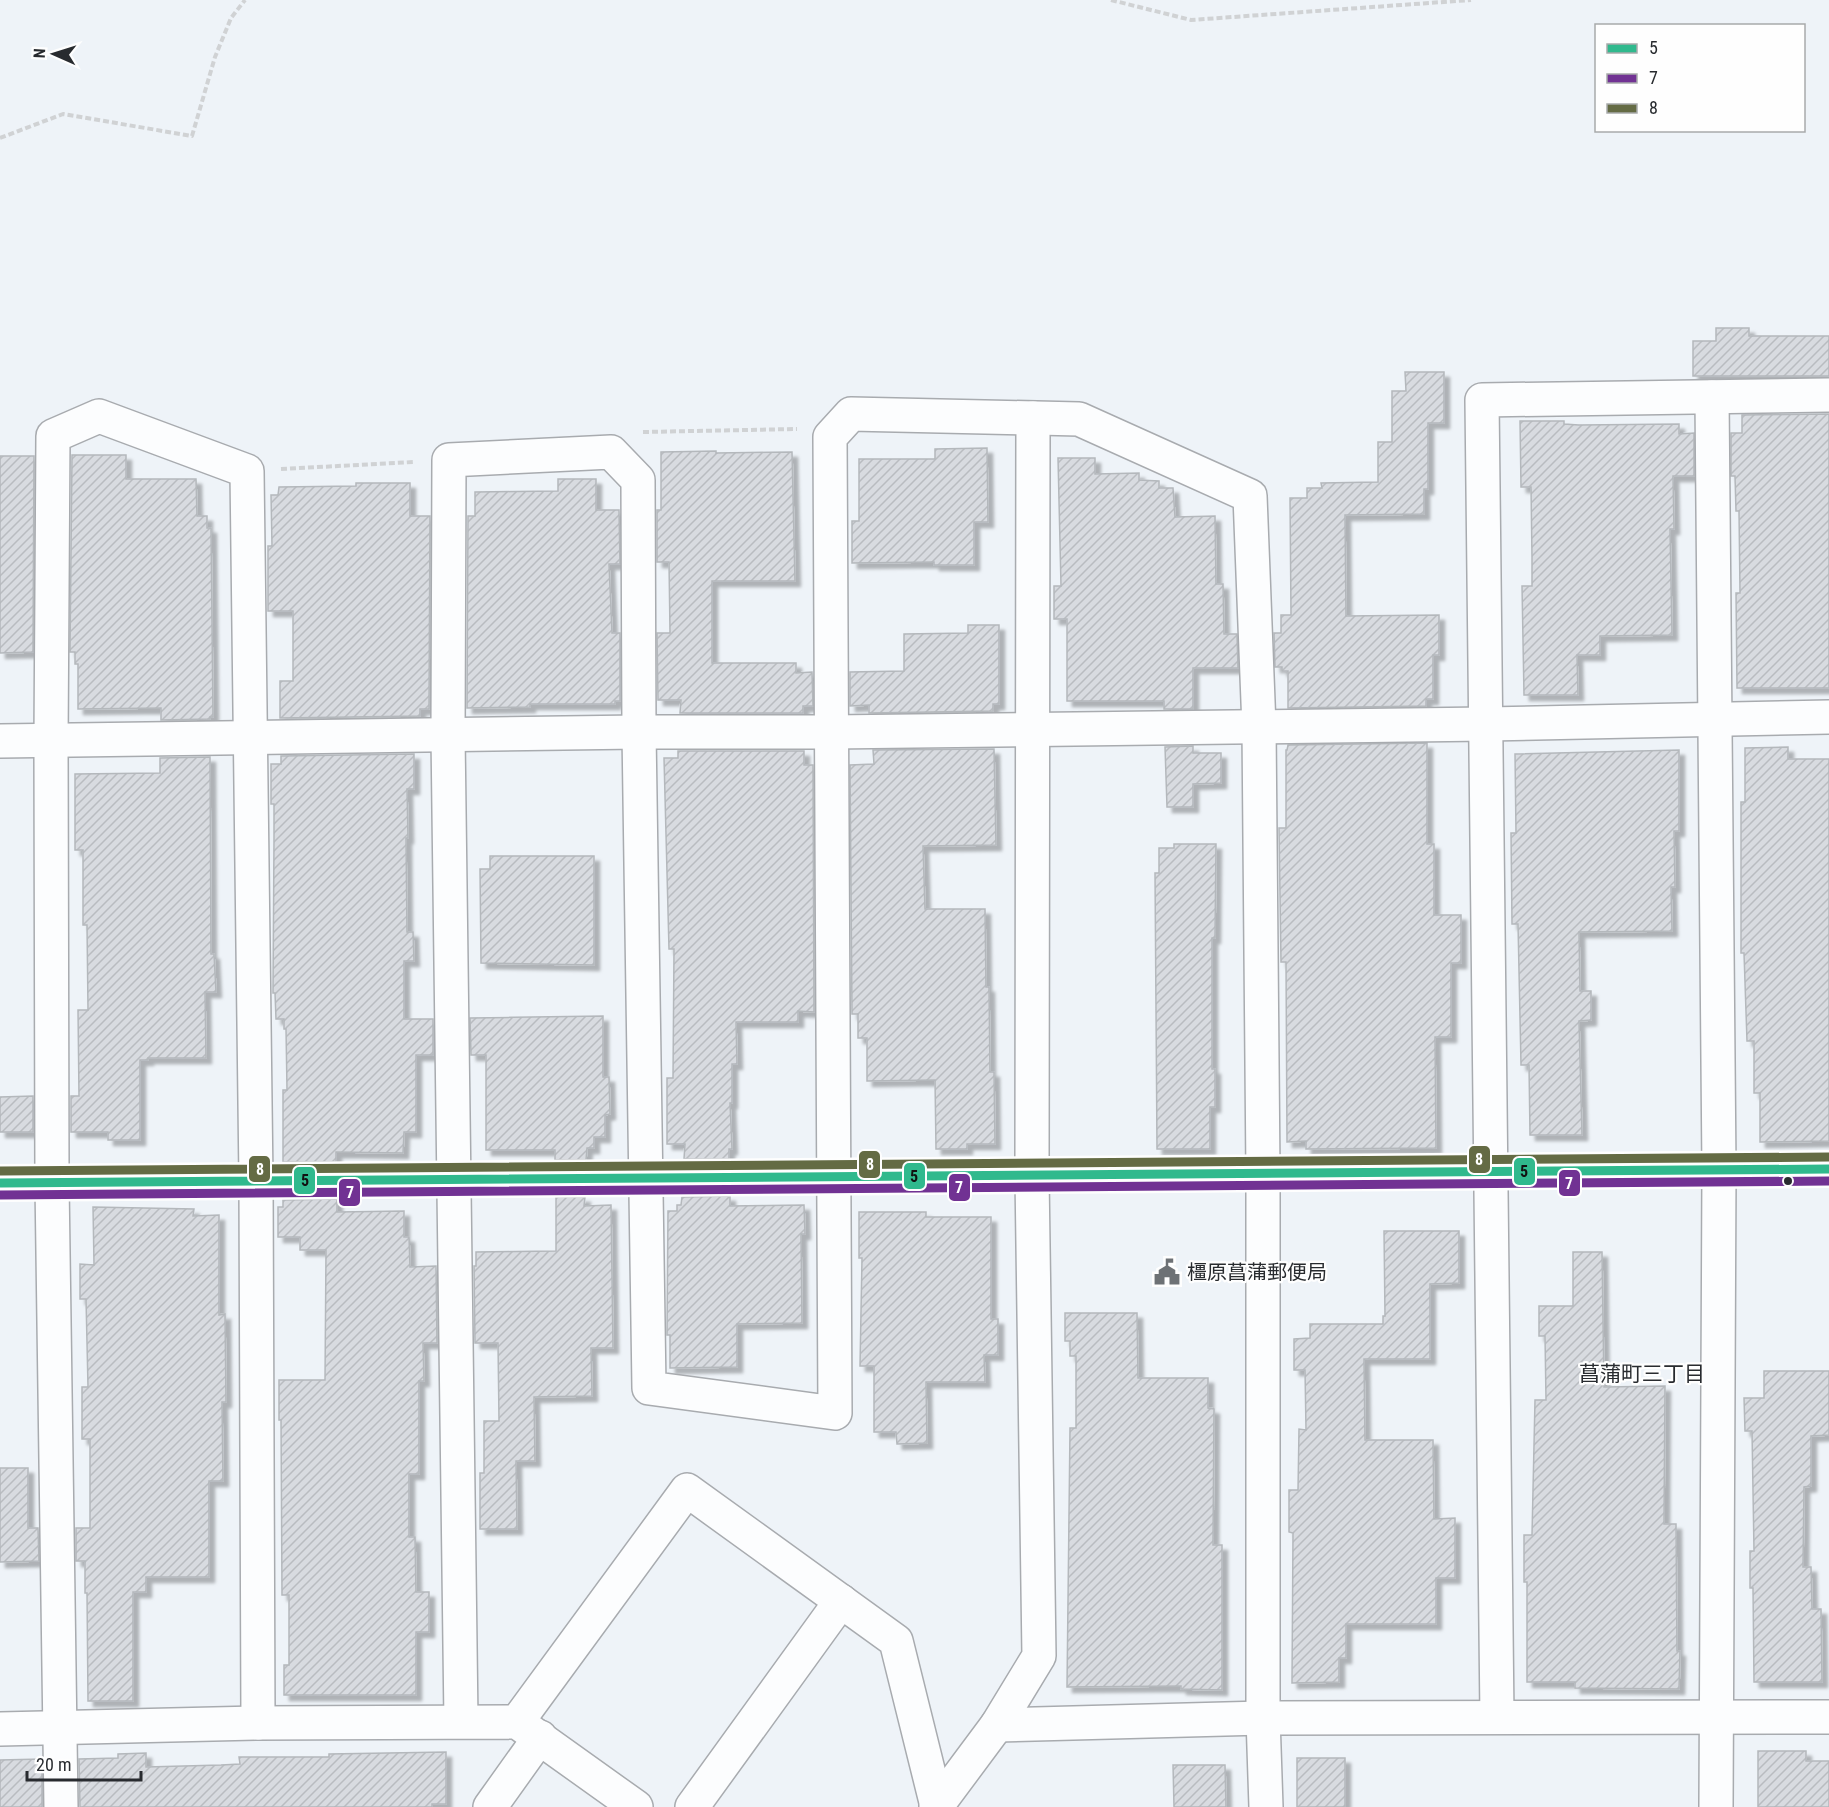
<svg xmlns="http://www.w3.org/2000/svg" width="1829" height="1807" viewBox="0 0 1829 1807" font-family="'Roboto Condensed','Noto Sans JP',sans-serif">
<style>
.building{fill:url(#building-hatch);stroke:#b4b8bc;stroke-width:1.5;filter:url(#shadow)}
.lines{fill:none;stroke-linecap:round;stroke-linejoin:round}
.minor-casing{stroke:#a8abaf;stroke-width:36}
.path{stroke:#d0d2d4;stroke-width:4;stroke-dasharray:6 3;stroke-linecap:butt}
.minor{stroke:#fcfdfe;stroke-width:33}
.bus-1-casing{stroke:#fefefe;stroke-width:14}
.bus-2-casing{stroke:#fefefe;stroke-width:14}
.bus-3-casing{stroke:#fefefe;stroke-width:14}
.bus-1{stroke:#30b98d;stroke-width:9}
.bus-2{stroke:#713293;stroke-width:9}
.bus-3{stroke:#646b44;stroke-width:9}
.bus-dot{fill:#282b2f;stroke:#fefefe;stroke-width:2}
.labels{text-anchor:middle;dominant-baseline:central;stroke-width:4.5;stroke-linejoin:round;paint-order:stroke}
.poi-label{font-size:20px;fill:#282b2f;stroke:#fefefe;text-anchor:start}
.neighbourhood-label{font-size:21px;fill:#282b2f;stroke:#fefefe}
.line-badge{stroke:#fefefe;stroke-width:2}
.badge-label{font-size:16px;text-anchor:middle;font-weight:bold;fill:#fff}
.pale-badge-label{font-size:16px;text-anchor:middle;font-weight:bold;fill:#111}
</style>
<defs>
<pattern id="building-hatch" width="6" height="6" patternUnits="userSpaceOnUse" patternTransform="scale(1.5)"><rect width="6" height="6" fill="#d8dbe0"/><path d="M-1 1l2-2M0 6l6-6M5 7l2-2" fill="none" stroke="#b9bcc0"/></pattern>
<filter id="shadow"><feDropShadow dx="5.5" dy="5.5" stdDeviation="1.5" flood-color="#0004"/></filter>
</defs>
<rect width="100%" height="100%" fill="#eef3f8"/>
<g class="building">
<polygon points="1716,328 1749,328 1749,336 1829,336 1829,376 1693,376 1693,341 1716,341"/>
<polygon points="1405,372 1444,372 1444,423 1428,423 1428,489 1424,489 1424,514 1345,515 1346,616 1439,615 1439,655 1433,655 1433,699 1426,699 1426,706 1288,708 1288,671 1282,671 1282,667 1275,667 1274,633 1281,633 1281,615 1291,615 1290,498 1307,498 1307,488 1322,488 1321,483 1378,482 1378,442 1392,442 1392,391 1406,391"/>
<polygon points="1829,414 1829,688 1737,688 1736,593 1740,593 1739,511 1736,511 1735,476 1731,476 1731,433 1742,433 1742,415"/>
<polygon points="1520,421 1564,421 1564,424 1579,425 1679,424 1679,434 1694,433 1694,476 1673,476 1674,529 1670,529 1672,635 1600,636 1600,655 1577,655 1578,695 1524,695 1522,586 1532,586 1532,558 1531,487 1521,487"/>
<polygon points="987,448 988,522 974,522 974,565 934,565 934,562 852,563 852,521 859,521 859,459 935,459 935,449"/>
<polygon points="716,451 716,453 792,452 795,581 712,581 712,663 796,663 796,673 812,672 813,706 803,706 803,713 680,713 681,700 658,700 657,633 670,633 669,562 657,562 657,510 661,510 661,452"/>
<polygon points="72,455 126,455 126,479 196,479 197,516 207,516 207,528 211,528 213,717 210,717 210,719 161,720 161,708 78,709 78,664 75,664 75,652 70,652"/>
<polygon points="0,456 34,456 33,652 0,653"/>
<polygon points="1058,458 1095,458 1095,474 1139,473 1139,480 1159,481 1159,488 1173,488 1175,517 1215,516 1216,584 1223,584 1224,634 1237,634 1238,668 1193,668 1193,709 1164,709 1164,701 1067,701 1067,619 1054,619 1054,586 1061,586"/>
<polygon points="558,479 596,479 596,510 619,510 620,564 609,564 612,633 620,633 620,701 615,701 615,704 530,704 530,707 467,708 468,516 475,516 475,492 558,491"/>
<polygon points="356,483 410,483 410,516 430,516 429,709 420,709 420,716 280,718 280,681 293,681 293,611 268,611 268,546 272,546 271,495 278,495 279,487 356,486"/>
<polygon points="968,625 999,625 999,704 993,704 993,711 869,713 869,705 850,706 850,672 904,671 904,634 968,633"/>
<polygon points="1427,743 1427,844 1434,844 1434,915 1461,915 1461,963 1451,963 1451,1037 1435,1037 1436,1148 1306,1149 1306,1141 1287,1142 1286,962 1281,962 1279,828 1286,828 1286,750 1287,750 1288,745"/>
<polygon points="1193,746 1193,753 1221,753 1221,783 1193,784 1193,807 1167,807 1165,747"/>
<polygon points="1788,747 1788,759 1829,759 1829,1141 1760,1142 1760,1093 1754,1093 1754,1041 1747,1041 1744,953 1741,953 1741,802 1745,802 1745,748"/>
<polygon points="994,749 996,845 923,846 925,909 985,909 986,987 989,987 990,1072 994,1072 995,1144 967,1144 967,1149 936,1149 935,1080 867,1081 867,1038 858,1038 858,1014 852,1014 850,765 874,764 873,750"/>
<polygon points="1679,750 1679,831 1674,831 1675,887 1671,887 1672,931 1579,932 1580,991 1591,991 1591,1020 1579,1021 1582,1135 1530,1135 1529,1065 1521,1065 1518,924 1512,924 1511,833 1516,833 1515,754"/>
<polygon points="678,751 804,751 804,765 813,765 814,1012 798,1011 798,1022 736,1022 737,1064 732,1064 732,1103 730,1103 732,1149 729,1149 729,1159 684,1159 685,1144 667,1144 667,1078 673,1078 674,949 669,949 664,758 678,758"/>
<polygon points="414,754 414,789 407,789 408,838 406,838 407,932 413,932 414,961 404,961 404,1019 433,1019 433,1055 416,1055 416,1132 404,1132 403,1153 336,1152 336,1162 283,1162 283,1090 287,1090 286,1029 284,1029 284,1019 276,1019 275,993 273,993 274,838 274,804 271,804 271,764 281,764 281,756"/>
<polygon points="210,757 211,954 214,954 216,992 205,992 206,1058 148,1058 148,1060 140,1060 140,1140 108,1140 108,1132 71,1132 71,1096 79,1096 78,1010 88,1010 87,925 83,925 83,850 75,850 75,774 160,773 160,758"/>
<polygon points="1174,844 1216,844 1215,938 1212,938 1212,1069 1215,1069 1215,1107 1210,1107 1210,1149 1157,1149 1155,873 1159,873 1159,848 1174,848"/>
<polygon points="490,856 594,856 594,965 481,963 480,869 490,869"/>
<polygon points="603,1016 603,1077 609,1077 610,1114 605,1115 605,1137 594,1137 594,1148 587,1148 586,1160 555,1160 555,1150 486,1150 486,1055 471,1055 470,1018"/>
<polygon points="33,1096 33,1132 0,1132 0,1097"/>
<polygon points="730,1196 730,1206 804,1205 805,1234 801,1234 802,1323 737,1324 737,1367 670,1368 670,1335 667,1335 668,1211 677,1211 677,1205 681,1205 682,1197"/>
<polygon points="556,1197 585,1197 584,1206 611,1205 613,1348 591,1348 592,1396 534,1397 535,1461 516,1461 517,1529 480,1529 480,1473 484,1473 484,1421 499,1421 498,1343 475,1343 474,1266 476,1266 476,1252 556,1251"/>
<polygon points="337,1199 337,1212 404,1211 404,1237 409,1237 410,1267 436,1266 437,1343 423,1343 424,1381 419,1381 419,1474 409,1474 409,1537 415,1537 416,1592 429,1592 429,1632 416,1632 416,1695 284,1695 284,1665 289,1665 289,1595 282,1595 281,1420 279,1420 279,1380 325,1380 326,1250 300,1250 300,1237 278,1237 278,1207 283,1207 283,1200"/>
<polygon points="93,1207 194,1209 193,1216 219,1215 219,1315 225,1314 226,1402 222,1402 223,1481 209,1481 209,1577 146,1577 146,1592 133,1592 133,1701 88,1701 87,1593 85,1593 85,1561 76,1561 76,1528 90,1528 90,1439 82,1439 82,1387 88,1387 86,1299 80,1299 80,1264 94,1265"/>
<polygon points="859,1212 926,1212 926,1217 991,1217 991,1319 998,1319 998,1355 984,1355 985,1382 926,1382 927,1443 897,1444 896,1432 874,1432 874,1366 860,1366 862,1258 859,1258"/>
<polygon points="1384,1231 1459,1231 1459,1283 1430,1284 1430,1359 1364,1359 1365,1440 1433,1440 1434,1519 1455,1518 1455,1578 1436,1578 1436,1624 1346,1624 1346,1658 1339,1658 1339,1682 1292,1683 1293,1533 1289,1532 1289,1490 1298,1490 1299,1429 1306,1430 1305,1370 1294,1370 1294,1339 1310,1338 1310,1324 1383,1324 1383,1316 1385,1316"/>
<polygon points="1573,1252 1602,1252 1604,1387 1665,1386 1664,1524 1676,1524 1677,1651 1680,1651 1679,1689 1575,1688 1575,1682 1527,1682 1527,1582 1524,1582 1524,1535 1532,1535 1535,1400 1546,1400 1545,1336 1539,1336 1539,1306 1573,1306"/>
<polygon points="1065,1313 1137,1313 1138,1378 1208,1378 1208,1408 1214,1409 1213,1545 1222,1545 1222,1690 1181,1689 1181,1686 1067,1687 1070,1428 1076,1428 1076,1356 1070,1356 1070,1341 1065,1341"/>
<polygon points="1764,1371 1829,1371 1829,1435 1811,1436 1811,1486 1804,1487 1803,1567 1811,1567 1812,1609 1821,1609 1822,1682 1754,1682 1753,1588 1750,1588 1750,1551 1754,1551 1752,1431 1745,1431 1744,1398 1764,1398"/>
<polygon points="0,1468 28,1468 28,1528 38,1528 39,1561 0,1562"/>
<polygon points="1758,1751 1806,1751 1806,1761 1829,1761 1829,1807 1758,1807"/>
<polygon points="446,1752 446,1804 432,1804 432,1807 80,1807 79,1759 118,1758 118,1754 146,1753 146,1767 221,1765 240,1764 239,1757 329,1757 329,1754"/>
<rect x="1297" y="1758" width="48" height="49"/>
<polygon points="42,1759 42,1807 0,1807 0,1760"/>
<polygon points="1173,1765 1225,1765 1226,1807 1174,1807"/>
</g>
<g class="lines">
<g class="minor-casing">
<g id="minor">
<polyline points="1712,397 1719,1170 1716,1807"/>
<polyline points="0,741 639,732 831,732 1487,724 1829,717"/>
<polyline points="0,1183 1829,1169"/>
<polyline points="1497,1717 1482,400 1829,395"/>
<polyline points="461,1721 448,735 449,460 611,452 638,480 639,732 649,1388 835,1413 830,437 851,414 1079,419 1250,496 1259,727 1263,1174 1263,1718 1266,1807"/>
<polyline points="517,1722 687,1490 896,1641 937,1806"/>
<polyline points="997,1725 1263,1718 1829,1717"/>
<polyline points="0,1729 258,1723 517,1722 636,1807"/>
<polyline points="61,1807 52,1183 51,741 53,436 99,416 247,471 256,1181 258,1723"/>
<polyline points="490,1807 540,1737"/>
<polyline points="692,1807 841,1601"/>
<polyline points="936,1807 997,1725 1039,1656 1032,1176 1033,418"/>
</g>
</g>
<g class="path">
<polyline points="1111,0 1191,20 1471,0"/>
<polyline points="0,138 63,114 192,136 215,57 231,18 245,0"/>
<polyline points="643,432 797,429"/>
<polyline points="281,469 414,462"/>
</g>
<use href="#minor" class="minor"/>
<g class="bus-1-casing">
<polyline id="bus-1" points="0,1183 1829,1169"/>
</g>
<g class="bus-2-casing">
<polyline id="bus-2" points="0,1195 1829,1181"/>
</g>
<g class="bus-3-casing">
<polyline id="bus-3" points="0,1171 1829,1157"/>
</g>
<use href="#bus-1" class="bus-1"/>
<use href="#bus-2" class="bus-2"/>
<use href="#bus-3" class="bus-3"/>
</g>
<defs>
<g id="civic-bare" transform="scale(2.07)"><path d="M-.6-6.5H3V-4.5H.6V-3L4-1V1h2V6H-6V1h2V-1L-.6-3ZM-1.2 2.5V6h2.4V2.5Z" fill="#6d7175" stroke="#fefefe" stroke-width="2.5" paint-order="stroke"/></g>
</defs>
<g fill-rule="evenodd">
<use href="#civic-bare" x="1167" y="1272"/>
</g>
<circle class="bus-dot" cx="1788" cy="1181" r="5"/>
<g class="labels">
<g class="poi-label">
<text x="1187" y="1272">橿原菖蒲郵便局</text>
</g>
<g class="neighbourhood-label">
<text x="1642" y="1374">菖蒲町三丁目</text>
</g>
</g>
<g class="line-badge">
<rect x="1468" y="1145" width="23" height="29" rx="6" fill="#646b44"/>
<rect x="858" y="1150" width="23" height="29" rx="6" fill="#646b44"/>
<rect x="248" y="1155" width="23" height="28" rx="6" fill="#646b44"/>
<rect x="1513" y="1157" width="23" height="29" rx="6" fill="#30b98d"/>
<rect x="903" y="1162" width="23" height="28" rx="6" fill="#30b98d"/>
<rect x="293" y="1166" width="23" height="29" rx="6" fill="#30b98d"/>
<rect x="1558" y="1169" width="23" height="28" rx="6" fill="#713293"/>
<rect x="948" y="1173" width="23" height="29" rx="6" fill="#713293"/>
<rect x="338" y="1178" width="23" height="29" rx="6" fill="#713293"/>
</g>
<g class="badge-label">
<text x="1479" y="1165">8</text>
<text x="870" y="1170">8</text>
<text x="260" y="1175">8</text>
<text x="1569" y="1189">7</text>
<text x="959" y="1193">7</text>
<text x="350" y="1198">7</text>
</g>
<g class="pale-badge-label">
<text x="1524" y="1177">5</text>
<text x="914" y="1182">5</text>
<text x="305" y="1186">5</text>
</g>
<rect x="1595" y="24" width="210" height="108" fill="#fefefe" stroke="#a8aaab" stroke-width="1.5"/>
<rect x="1607" y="44" width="30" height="9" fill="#30b98d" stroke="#a8aaab" stroke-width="1.5"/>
<text x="1649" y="54" font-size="18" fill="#282b2f">5</text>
<rect x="1607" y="74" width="30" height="9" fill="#713293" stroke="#a8aaab" stroke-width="1.5"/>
<text x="1649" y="84" font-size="18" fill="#282b2f">7</text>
<rect x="1607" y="104" width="30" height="9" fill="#646b44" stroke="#a8aaab" stroke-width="1.5"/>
<text x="1649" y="114" font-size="18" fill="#282b2f">8</text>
<g transform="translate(54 54) rotate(273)" stroke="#fefefe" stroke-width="4.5" paint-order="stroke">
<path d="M0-4.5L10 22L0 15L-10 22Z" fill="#282b2f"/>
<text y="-9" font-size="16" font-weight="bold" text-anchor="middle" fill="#282b2f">N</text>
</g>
<path d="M27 1771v9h114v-9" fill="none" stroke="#282b2f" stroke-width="3"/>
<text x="36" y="1771" font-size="18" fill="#282b2f" stroke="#fefefe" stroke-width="4.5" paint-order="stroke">20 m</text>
</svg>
